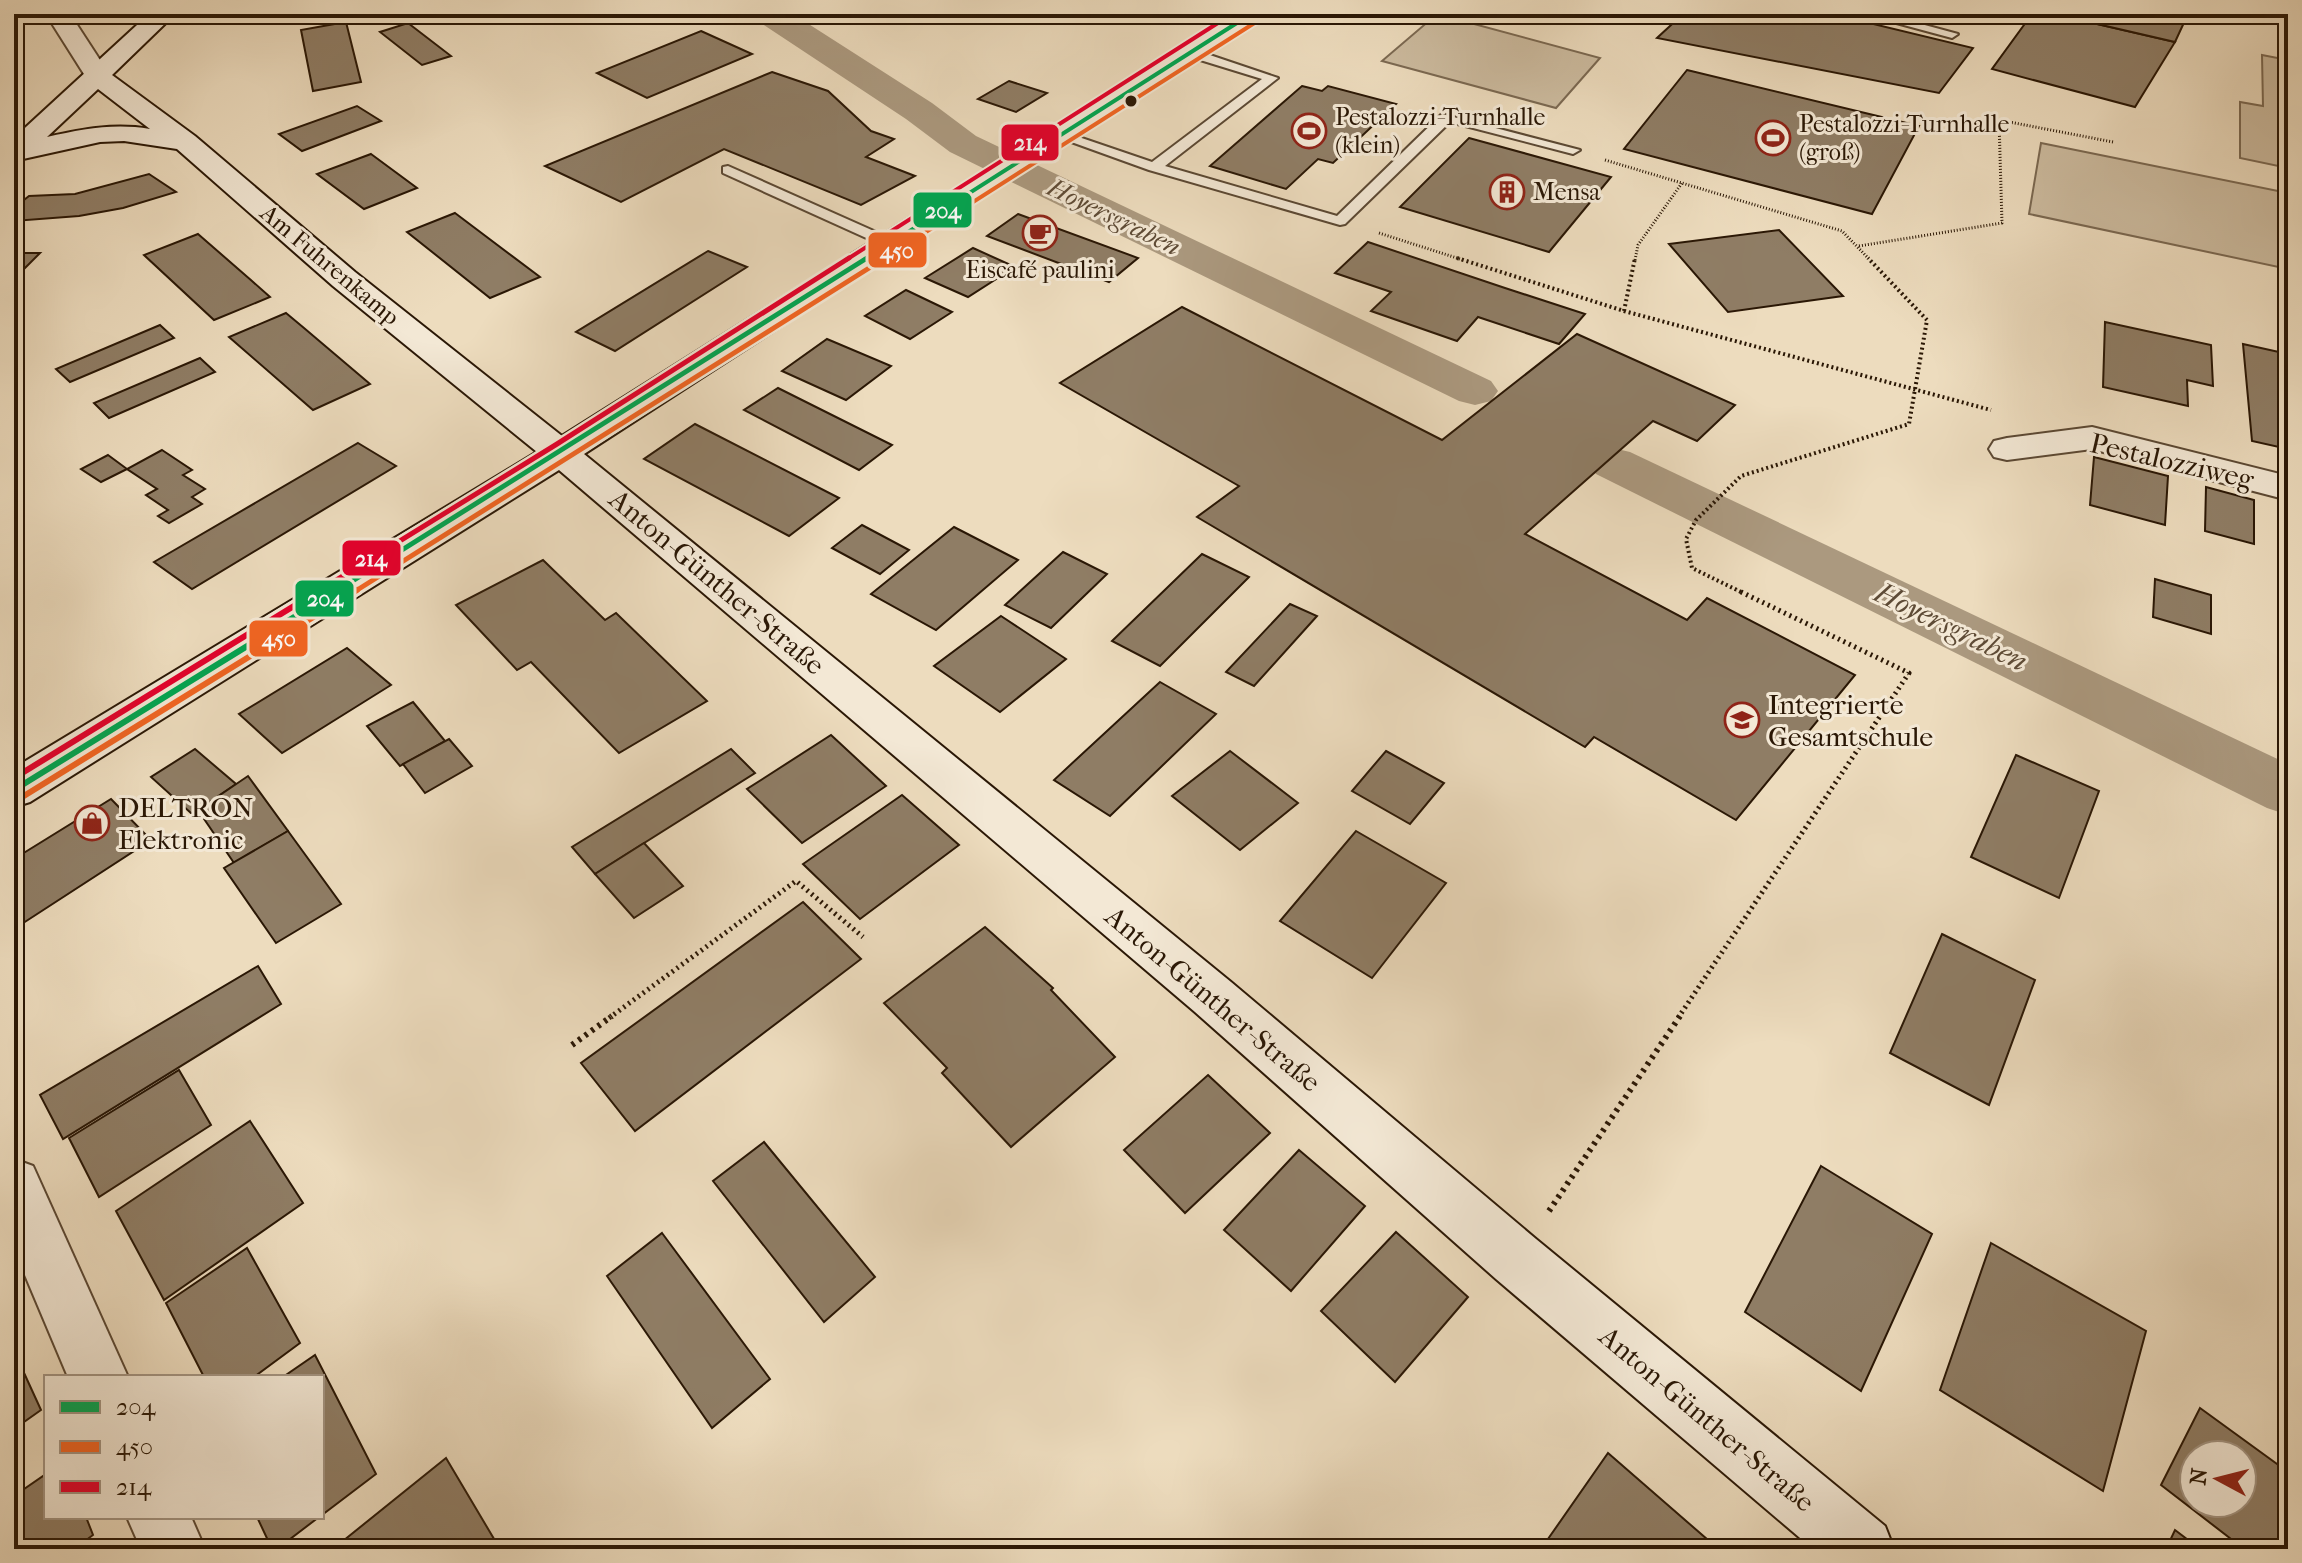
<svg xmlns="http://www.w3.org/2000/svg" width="2302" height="1563" viewBox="0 0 2302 1563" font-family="'IM FELL French Canon',serif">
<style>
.green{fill:#ccbb9f;stroke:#7b6952;stroke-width:2}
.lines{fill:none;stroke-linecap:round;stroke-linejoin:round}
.canal{fill:#ab997f;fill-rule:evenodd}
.building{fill:#8f7d65;stroke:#2a1705;stroke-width:2;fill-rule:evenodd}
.lane-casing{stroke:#5b4833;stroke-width:4}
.street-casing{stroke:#5b4833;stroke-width:4}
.secondary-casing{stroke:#2a1705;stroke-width:4}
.path-far3{stroke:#2a1705;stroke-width:3;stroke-dasharray:1 2;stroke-linecap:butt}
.path-far2{stroke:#2a1705;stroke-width:4;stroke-dasharray:2 3;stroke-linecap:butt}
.path-far1{stroke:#2a1705;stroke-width:5;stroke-dasharray:2 4;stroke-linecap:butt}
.path{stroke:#2a1705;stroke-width:6;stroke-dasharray:3 5;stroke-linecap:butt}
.lane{fill:#f3e8d5;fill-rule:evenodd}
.street{fill:#f3e8d5;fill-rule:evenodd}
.secondary{fill:#f3e8d5;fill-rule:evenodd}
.bus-1-far2-casing{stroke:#f3e8d5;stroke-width:8}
.bus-1-far1-casing{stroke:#f3e8d5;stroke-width:10}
.bus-1-casing{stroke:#f3e8d5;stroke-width:12}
.bus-2-far2-casing{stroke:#f3e8d5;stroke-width:8}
.bus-2-far1-casing{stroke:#f3e8d5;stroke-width:10}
.bus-2-casing{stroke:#f3e8d5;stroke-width:12}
.bus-3-far2-casing{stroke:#f3e8d5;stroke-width:8}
.bus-3-far1-casing{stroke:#f3e8d5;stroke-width:10}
.bus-3-casing{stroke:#f3e8d5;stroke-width:12}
.bus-1-far2{stroke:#00a651;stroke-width:4}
.bus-1-far1{stroke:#00a651;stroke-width:5}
.bus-1{stroke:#00a651;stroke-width:6}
.bus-2-far2{stroke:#f26522;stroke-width:4}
.bus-2-far1{stroke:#f26522;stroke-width:5}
.bus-2{stroke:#f26522;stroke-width:6}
.bus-3-far2{stroke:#e4002b;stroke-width:4}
.bus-3-far1{stroke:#e4002b;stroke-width:5}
.bus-3{stroke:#e4002b;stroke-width:6}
.bus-dot{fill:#2a1705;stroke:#f3e8d5;stroke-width:3}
.labels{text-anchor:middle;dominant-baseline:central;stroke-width:6;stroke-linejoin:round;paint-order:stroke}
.far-poi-label{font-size:24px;fill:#2a1705;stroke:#f3e8d5;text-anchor:start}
.far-street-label{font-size:24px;fill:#2a1705;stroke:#f3e8d5}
.far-water-label{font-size:26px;font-style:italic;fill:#5e4b36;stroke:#f3e8d5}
.street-label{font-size:28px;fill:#2a1705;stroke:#f3e8d5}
.poi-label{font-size:28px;fill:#2a1705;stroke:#f3e8d5;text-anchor:start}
.water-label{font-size:30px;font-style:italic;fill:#5e4b36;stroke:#f3e8d5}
.line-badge{stroke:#f3e8d5;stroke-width:3}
.badge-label{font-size:22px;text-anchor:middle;font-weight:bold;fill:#fff}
</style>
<rect width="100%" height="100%" fill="#eddcbe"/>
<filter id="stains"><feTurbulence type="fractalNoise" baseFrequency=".0025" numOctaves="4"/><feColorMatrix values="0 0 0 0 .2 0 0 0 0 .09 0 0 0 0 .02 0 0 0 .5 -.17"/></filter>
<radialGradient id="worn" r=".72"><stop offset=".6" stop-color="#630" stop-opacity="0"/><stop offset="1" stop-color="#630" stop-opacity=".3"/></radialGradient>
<g class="green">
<polygon points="1437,14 1600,58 1556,108 1382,61"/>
<polygon points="2262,55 2283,59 2288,111 2288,168 2240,158 2240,102 2263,106"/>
<polygon points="2041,143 2288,193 2288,269 2029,214"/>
</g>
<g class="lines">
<g class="canal">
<polygon points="754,14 793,14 932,103 976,136 1491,381 1498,391 1491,401 1475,405 1459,401 950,152 906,119 758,21"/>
<polygon points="1613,448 1630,452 2288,764 2288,815 2267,808 1596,474 1589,463 1596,452"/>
</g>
</g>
<g class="building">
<polygon points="847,14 893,14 874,23"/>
<polygon points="1683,14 1832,14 1973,48 1939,93 1657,38"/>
<polygon points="1959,14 2010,14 2002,24"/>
<polygon points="2032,14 2054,14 2175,42 2135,107 1992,69"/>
<polygon points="2054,14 2188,14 2175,42"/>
<polygon points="346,22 361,82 313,91 301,30"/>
<polygon points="408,23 451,56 422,65 380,32"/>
<polygon points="701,31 752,54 647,98 597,73"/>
<polygon points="1687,70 1919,126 1872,214 1624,149"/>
<polygon points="772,72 828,91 871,131 894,139 866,157 915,176 861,205 724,149 621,202 545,166"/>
<polygon points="1009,81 1047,93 1016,112 978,99"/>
<polygon points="1302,86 1322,91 1328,86 1396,104 1333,163 1318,159 1286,189 1210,166"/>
<polygon points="357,106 381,121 302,151 279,134"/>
<polygon points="1469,138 1611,177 1549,252 1400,207"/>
<polygon points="371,154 417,188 364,209 317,174"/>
<polygon points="149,174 176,192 123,208 79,216 14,221 14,208 29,196 75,194"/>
<polygon points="455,213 540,277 490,298 407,232"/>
<polygon points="1018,214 1138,258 1109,282 987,236"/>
<polygon points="1779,230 1843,296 1728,312 1669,244"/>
<polygon points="198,234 252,281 270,297 214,320 144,255"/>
<polygon points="1368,242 1505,288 1585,314 1559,344 1478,317 1457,341 1371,311 1391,292 1335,273"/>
<polygon points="973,248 1015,267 968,297 925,278"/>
<polygon points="708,251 747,267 615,351 576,332"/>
<polygon points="14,253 40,253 14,279"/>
<polygon points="906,290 952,312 910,339 865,316"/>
<polygon points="1182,307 1442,440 1577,334 1735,405 1697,441 1653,421 1525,534 1687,620 1707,598 1855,675 1736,820 1594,737 1585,747 1197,517 1239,486 1060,383"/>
<polygon points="286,313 304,328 370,384 313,410 229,337"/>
<polygon points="2105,322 2211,345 2213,386 2187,380 2188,406 2103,387"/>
<polygon points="160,325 174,338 70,382 56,369"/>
<polygon points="827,339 891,366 846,400 782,371"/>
<polygon points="2243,344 2288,354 2288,449 2252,441"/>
<polygon points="200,358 215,372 109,418 94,403"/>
<polygon points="778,388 892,445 859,470 744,410"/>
<polygon points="695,424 839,498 789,536 644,459"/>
<polygon points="358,443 396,466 192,589 154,562"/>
<polygon points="162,450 192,470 183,475 205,489 192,497 202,504 169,523 158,516 168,510 146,495 157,489 127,469"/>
<polygon points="108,455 127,469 101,482 81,469"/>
<polygon points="2094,457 2168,476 2165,525 2090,505"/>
<polygon points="2206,487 2254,500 2254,544 2205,531"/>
<polygon points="862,525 909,550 880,574 832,548"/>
<polygon points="954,527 1018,560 936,630 871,594"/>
<polygon points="1063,552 1107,574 1051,628 1005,605"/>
<polygon points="1202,554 1249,577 1160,666 1112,641"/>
<polygon points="543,560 605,620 616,613 707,701 619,753 531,662 517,670 456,605"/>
<polygon points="2155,579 2211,595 2211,634 2153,617"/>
<polygon points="1290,604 1317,616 1254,686 1226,672"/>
<polygon points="1001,616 1066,659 1000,712 934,666"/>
<polygon points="347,648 391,685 282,753 239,714"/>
<polygon points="1160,682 1216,714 1110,816 1054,780"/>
<polygon points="413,702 445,741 400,766 367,726"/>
<polygon points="831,735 886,786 802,843 747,789"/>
<polygon points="449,739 472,766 425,793 403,764"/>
<polygon points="195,749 236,784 192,814 151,777"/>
<polygon points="731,749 755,773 595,874 572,847"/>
<polygon points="1230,751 1298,803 1240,850 1172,796"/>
<polygon points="1386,751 1444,783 1410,824 1352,791"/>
<polygon points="2016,755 2099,791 2059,898 1971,857"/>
<polygon points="248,776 288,831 234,863 198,810"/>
<polygon points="902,795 959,845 860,919 803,864"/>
<polygon points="111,799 151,840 14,929 14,859"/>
<polygon points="288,831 341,904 276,943 224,868"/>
<polygon points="1356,831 1446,883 1372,978 1280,921"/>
<polygon points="644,843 683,886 634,918 595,874"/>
<polygon points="803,902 861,959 635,1131 581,1063"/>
<polygon points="985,927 1053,988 1051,990 1115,1057 1011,1147 942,1073 947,1068 884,1003"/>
<polygon points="1942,934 2035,980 1989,1105 1890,1053"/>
<polygon points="258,966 281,1004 63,1139 40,1095"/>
<polygon points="179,1070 211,1125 99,1197 69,1138"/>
<polygon points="1208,1075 1270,1133 1185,1213 1124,1150"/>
<polygon points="250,1121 303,1203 164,1300 116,1211"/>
<polygon points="764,1142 875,1277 824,1322 713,1181"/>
<polygon points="1299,1150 1365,1206 1291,1291 1224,1230"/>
<polygon points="1821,1166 1932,1234 1861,1391 1745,1312"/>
<polygon points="1396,1232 1468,1297 1395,1382 1321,1311"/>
<polygon points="662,1233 770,1379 712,1428 607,1276"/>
<polygon points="1991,1243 2146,1331 2103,1491 1940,1390"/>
<polygon points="247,1248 300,1343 254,1377 204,1377 166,1303"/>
<polygon points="14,1351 41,1410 14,1429"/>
<polygon points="315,1355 376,1474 322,1515 322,1377 283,1377"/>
<path d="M2200,1408L2288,1472V1549H2244L2161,1485ZM2194,1455H2242V1503H2194Z"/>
<polygon points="1608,1453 1708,1540 1702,1549 1541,1549"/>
<polygon points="446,1458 500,1549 333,1549"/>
<polygon points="46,1474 46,1517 86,1517 93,1535 74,1549 14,1549 14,1496"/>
<polygon points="257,1517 319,1517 277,1549 272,1549"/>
<polygon points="2175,1530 2200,1549 2166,1549"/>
</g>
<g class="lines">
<g class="lane-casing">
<g id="lane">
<polygon points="1863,14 1884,14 1958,34 1952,38"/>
<polygon points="1184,49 1192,49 1278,78 1165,166 1337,216 1442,114 1580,150 1573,154 1450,122 1345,224 1340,225 1149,170 1052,135 1064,132 1152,162 1262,79 1184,55"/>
<polygon points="728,166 894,240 897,243 889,248 884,246 723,173 723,167"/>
</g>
</g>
<g class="street-casing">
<g id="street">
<polygon points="46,14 70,14 111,77 107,82 89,82"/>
<polygon points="2092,427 2288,476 2288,500 2092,449 2007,460 1994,457 1989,449 1994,441 2007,438"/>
<polygon points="14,1159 33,1166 128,1377 68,1377 14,1249"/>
<polygon points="127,1517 191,1517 205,1549 141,1549"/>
</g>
</g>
<g class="secondary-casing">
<path id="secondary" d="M149,14H175L112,75L195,136L355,272L562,436L1234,14H1263L584,454L1231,982L1536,1239L1885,1526L1894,1549H1813L1496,1279L1195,1012L559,470L30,802L14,807V768L537,452L333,286L177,149L124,141L100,142L14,161V138ZM98,89L150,129C114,123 83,129 47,137Z"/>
</g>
<g class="path-far3">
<polyline points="1605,160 1842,231 1870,260"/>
<polyline points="1379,233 1463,260"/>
<polyline points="1859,246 2002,223 1999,120 2113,142"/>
<polyline points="1635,260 1638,245 1682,183"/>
</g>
<g class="path-far2">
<polyline points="1457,258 1624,311 1991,410"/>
<polyline points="1624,311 1635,258"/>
<polyline points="1741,592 1692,568 1686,539 1696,520 1741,476 1909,424 1927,320 1868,258"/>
</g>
<g class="path-far1">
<polyline points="609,1018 796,881 863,937"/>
<polyline points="1678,1018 1909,673 1737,590"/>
</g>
<g class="path">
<polyline points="572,1045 612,1016"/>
<polyline points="1549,1211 1680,1016"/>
</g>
<use href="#lane" class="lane"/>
<use href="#street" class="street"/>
<use href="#secondary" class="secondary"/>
<g class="bus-1-far2-casing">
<polyline id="bus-1-far2" points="864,260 1251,14"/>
</g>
<g class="bus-1-far1-casing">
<polyline id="bus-1-far1" points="335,592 867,258"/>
</g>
<g class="bus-1-casing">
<polyline id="bus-1" points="14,790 338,590"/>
</g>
<g class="bus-2-far2-casing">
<polyline id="bus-2-far2" points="882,260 1256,22"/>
</g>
<g class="bus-2-far1-casing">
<polyline id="bus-2-far1" points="354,592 885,258"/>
</g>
<g class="bus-2-casing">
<polyline id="bus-2" points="19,799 357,590"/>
</g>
<g class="bus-3-far2-casing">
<polyline id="bus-3-far2" points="846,260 1232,14"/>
</g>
<g class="bus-3-far1-casing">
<polyline id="bus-3-far1" points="317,592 557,444 849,258"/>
</g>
<g class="bus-3-casing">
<polyline id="bus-3" points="14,778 320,590"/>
</g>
<use href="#bus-1-far2" class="bus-1-far2"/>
<use href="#bus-1-far1" class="bus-1-far1"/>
<use href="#bus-1" class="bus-1"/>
<use href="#bus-2-far2" class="bus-2-far2"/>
<use href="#bus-2-far1" class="bus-2-far1"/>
<use href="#bus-2" class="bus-2"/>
<use href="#bus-3-far2" class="bus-3-far2"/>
<use href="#bus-3-far1" class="bus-3-far1"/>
<use href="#bus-3" class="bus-3"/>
</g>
<defs>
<g id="stadium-ring" transform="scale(1.8)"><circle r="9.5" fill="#f3e8d5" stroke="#8f2418" stroke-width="1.5"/><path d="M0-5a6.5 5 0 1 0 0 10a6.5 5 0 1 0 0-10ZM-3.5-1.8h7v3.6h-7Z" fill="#8f2418"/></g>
<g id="building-ring" transform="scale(1.8)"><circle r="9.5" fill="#f3e8d5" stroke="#8f2418" stroke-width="1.5"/><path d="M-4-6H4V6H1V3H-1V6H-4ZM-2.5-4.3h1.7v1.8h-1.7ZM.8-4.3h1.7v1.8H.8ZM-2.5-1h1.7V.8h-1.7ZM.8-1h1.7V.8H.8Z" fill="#8f2418"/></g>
<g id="cafe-ring" transform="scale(1.8)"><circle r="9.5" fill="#f3e8d5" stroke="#8f2418" stroke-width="1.5"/><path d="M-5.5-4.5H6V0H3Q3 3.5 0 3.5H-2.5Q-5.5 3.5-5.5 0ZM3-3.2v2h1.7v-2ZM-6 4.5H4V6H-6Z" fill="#8f2418"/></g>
<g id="school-ring" transform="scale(1.8)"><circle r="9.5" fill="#f3e8d5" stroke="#8f2418" stroke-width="1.5"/><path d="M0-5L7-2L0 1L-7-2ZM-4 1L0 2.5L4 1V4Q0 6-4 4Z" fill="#8f2418"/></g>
<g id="shop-ring" transform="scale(1.8)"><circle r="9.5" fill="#f3e8d5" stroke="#8f2418" stroke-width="1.5"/><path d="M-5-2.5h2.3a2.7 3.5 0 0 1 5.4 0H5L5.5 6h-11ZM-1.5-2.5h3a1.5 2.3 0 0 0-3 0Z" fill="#8f2418"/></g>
</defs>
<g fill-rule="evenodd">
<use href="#stadium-ring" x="1309" y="131"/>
<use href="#stadium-ring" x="1773" y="138"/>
<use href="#building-ring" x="1507" y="192"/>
<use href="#cafe-ring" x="1040" y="233"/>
<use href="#school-ring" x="1742" y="720"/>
<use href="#shop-ring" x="92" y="823"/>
</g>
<circle class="bus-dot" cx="1131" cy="101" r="7"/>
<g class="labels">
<g class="far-poi-label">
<text x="1335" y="117">Pestalozzi-Turnhalle<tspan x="1335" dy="28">(klein)</tspan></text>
<text x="1799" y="124">Pestalozzi-Turnhalle<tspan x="1799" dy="28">(groß)</tspan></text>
<text x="1533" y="192">Mensa</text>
<text x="1040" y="270" text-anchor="middle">Eiscafé paulini</text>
</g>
<g class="far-street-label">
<text transform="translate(330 265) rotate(40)">Am Fuhrenkamp</text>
</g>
<g class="far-water-label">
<text transform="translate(1114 217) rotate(26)">Hoyersgraben</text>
</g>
<g class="street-label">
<text transform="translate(2172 461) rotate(13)">Pestalozziweg</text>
<text transform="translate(717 582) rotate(40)">Anton-Günther-Straße</text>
<text transform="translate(1213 999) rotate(40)">Anton-Günther-Straße</text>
<text transform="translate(1707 1419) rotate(40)">Anton-Günther-Straße</text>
</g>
<g class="poi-label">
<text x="1768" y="704">Integrierte<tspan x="1768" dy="32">Gesamtschule</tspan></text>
<text x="118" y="807">DELTRON<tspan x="118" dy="32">Elektronic</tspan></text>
</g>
<g class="water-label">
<text transform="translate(1951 627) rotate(26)">Hoyersgraben</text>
</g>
</g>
<g class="line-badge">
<rect x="1000" y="123" width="60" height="39" rx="8" fill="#e4002b"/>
<rect x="912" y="191" width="61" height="38" rx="8" fill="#00a651"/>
<rect x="867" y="231" width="61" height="38" rx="8" fill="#f26522"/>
<rect x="341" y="539" width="61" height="38" rx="8" fill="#e4002b"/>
<rect x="294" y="579" width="61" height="39" rx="8" fill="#00a651"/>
<rect x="248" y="619" width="61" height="39" rx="8" fill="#f26522"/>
</g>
<g class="badge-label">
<text x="1030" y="150">214</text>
<text x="943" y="218">204</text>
<text x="897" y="258">450</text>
<text x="371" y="566">214</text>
<text x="325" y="606">204</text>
<text x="279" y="646">450</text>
</g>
<rect width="2302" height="1563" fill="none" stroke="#eddcbe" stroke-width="48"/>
<rect x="16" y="16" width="2270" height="1531" fill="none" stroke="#2a1705" stroke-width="4"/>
<rect x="24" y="24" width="2254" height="1515" fill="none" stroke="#2a1705" stroke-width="2"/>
<rect x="44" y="1375" width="280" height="144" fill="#f3e8d5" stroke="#a39482" stroke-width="2"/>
<rect x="60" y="1401" width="40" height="12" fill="#00a651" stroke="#a39482" stroke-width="2"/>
<text x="116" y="1415" font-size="24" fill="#2a1705">204</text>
<rect x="60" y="1441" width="40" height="12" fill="#f26522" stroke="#a39482" stroke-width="2"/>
<text x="116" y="1455" font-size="24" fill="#2a1705">450</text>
<rect x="60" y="1481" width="40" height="12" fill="#e4002b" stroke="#a39482" stroke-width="2"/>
<text x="116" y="1495" font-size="24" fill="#2a1705">214</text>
<g transform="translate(2218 1479) rotate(277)"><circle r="38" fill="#f3e8d5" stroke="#a39482" stroke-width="2"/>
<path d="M0-6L14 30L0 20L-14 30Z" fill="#8f2418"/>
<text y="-12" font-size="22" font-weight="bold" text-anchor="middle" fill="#2a1705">N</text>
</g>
<rect width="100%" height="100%" filter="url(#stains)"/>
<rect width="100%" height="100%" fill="url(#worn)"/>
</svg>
